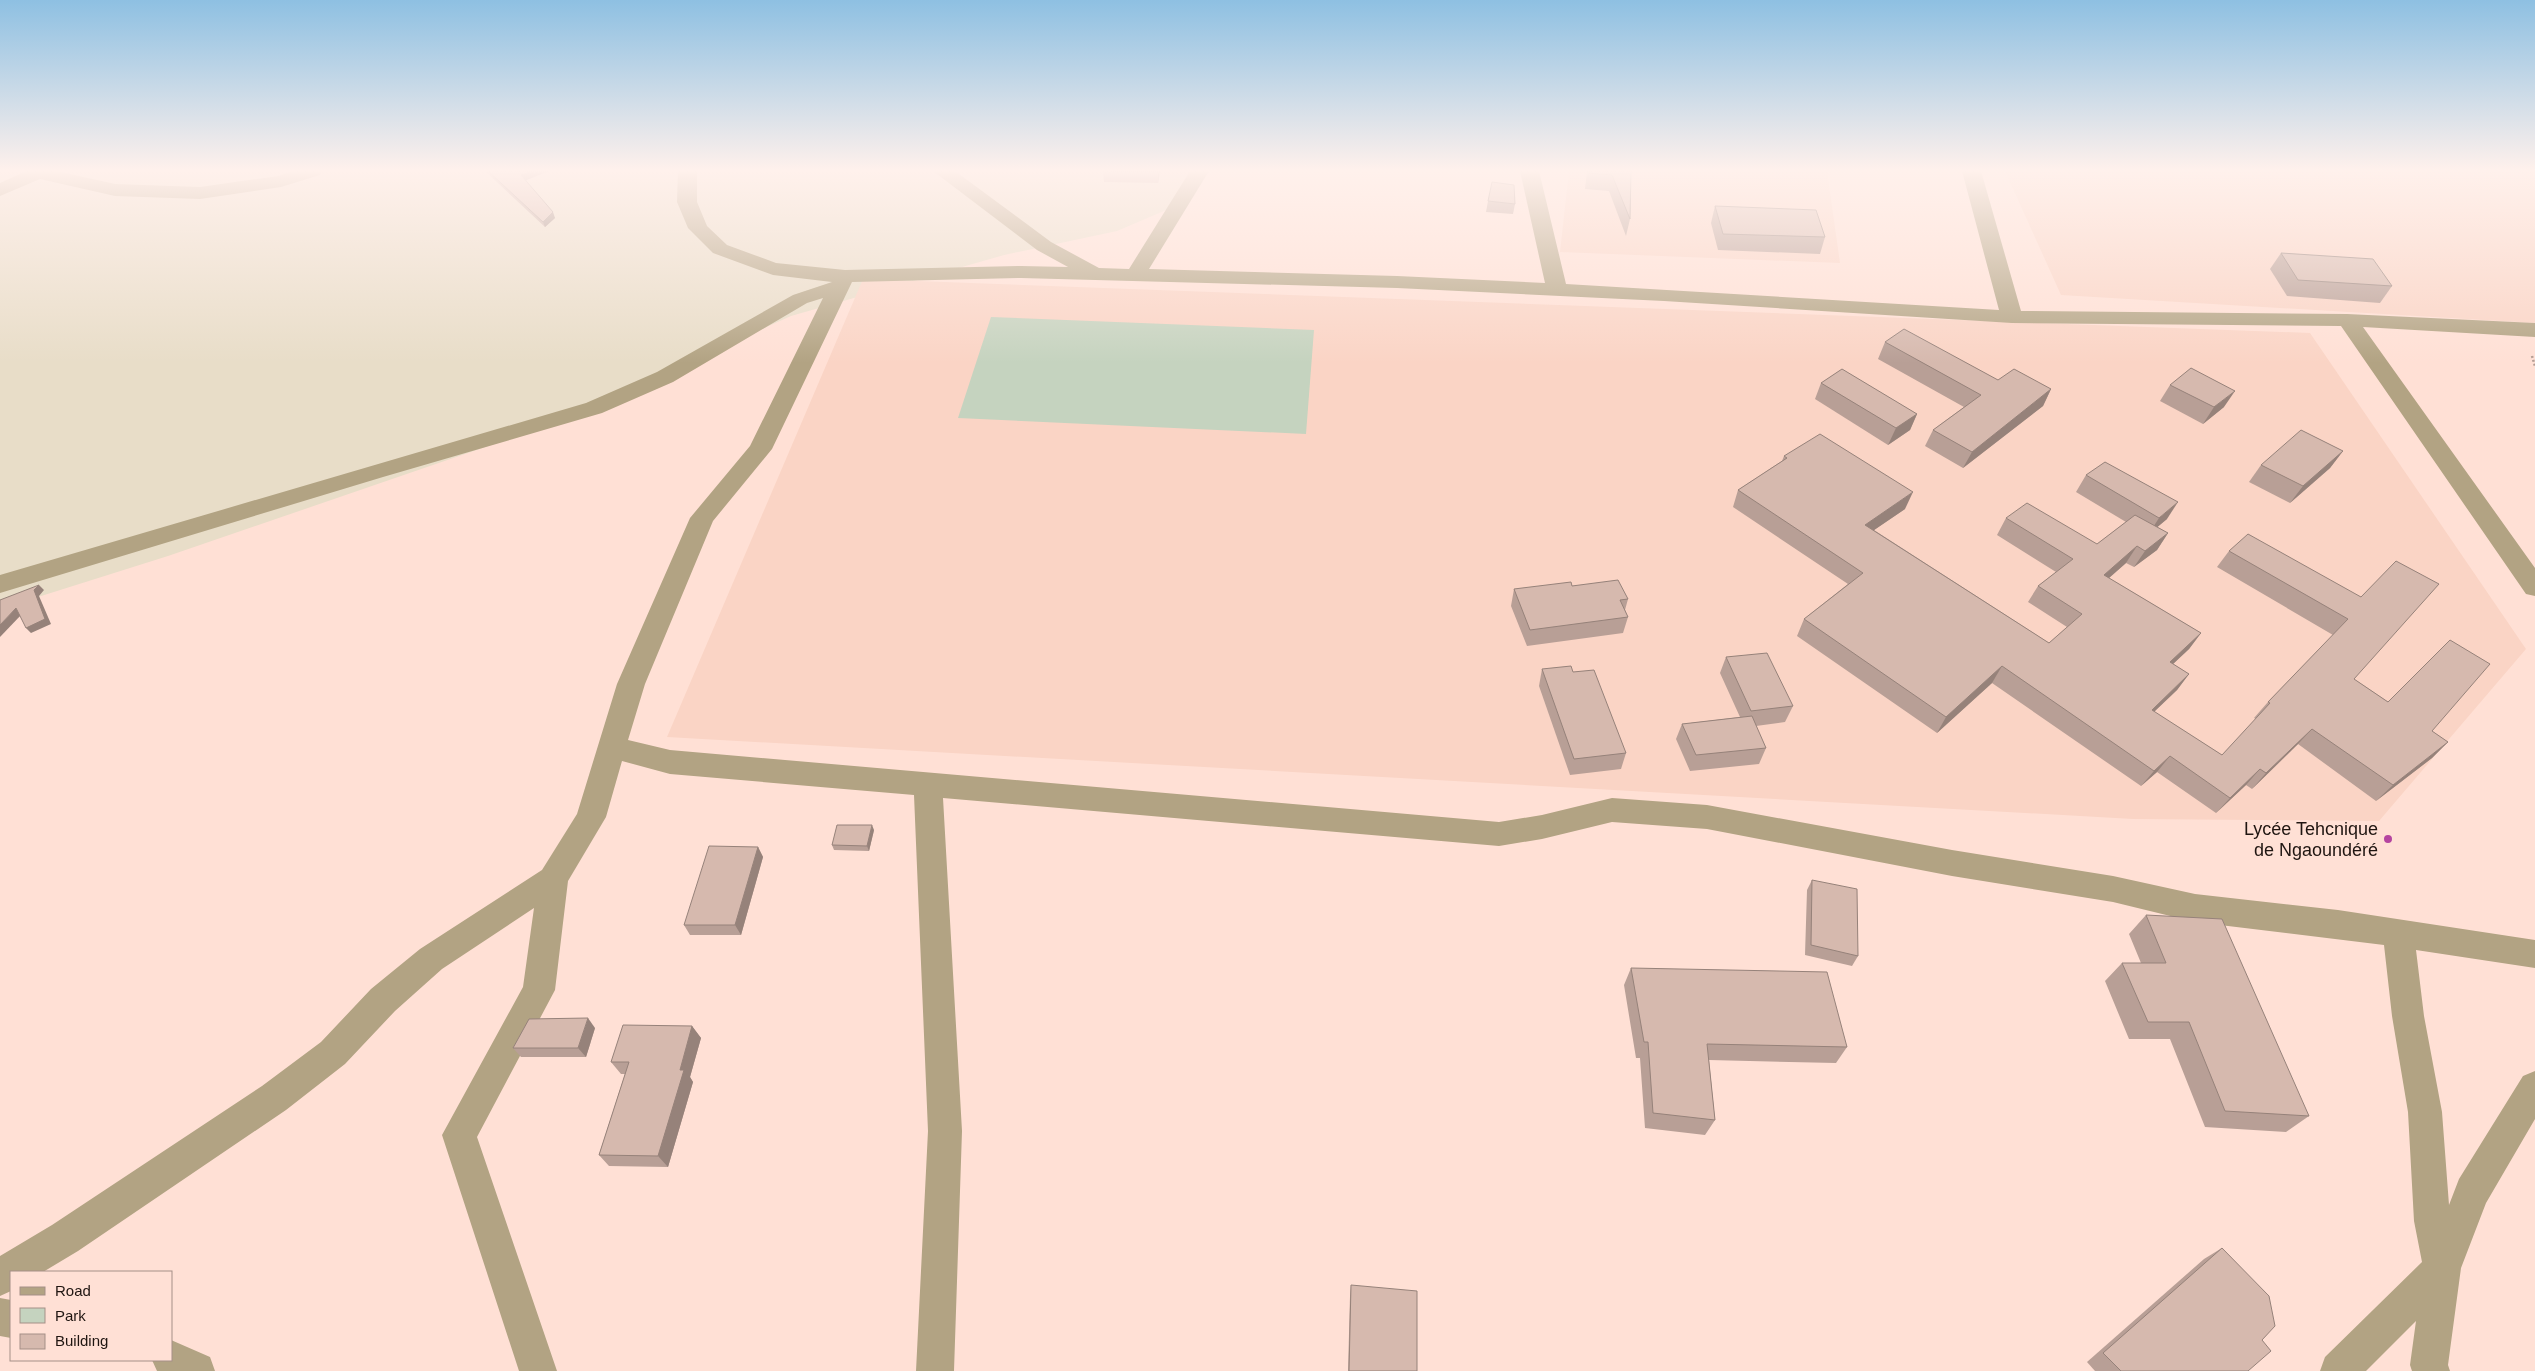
<svg xmlns="http://www.w3.org/2000/svg" width="2535" height="1371" viewBox="0 0 2535 1371" font-family="Helvetica,sans-serif">
<style>
.industrial{fill:#e8ddc8}
.built{fill:#fad4c5}
.green{fill:#c5d3bf}
.lines{fill:none;stroke-linecap:round;stroke-linejoin:round}
.path{stroke:#b39c93;stroke-width:2.5;stroke-dasharray:2 2;stroke-linecap:butt}
.minor{fill:#b2a383;fill-rule:evenodd}
.wall{fill:#b89f96}
.shaded-wall{fill:#96827a}
.building{fill:#d6b9ae;stroke:#96827a}
.poi-dot{fill:#b544a0;stroke:#ffe0d5;stroke-width:2}
.labels{text-anchor:middle;dominant-baseline:central;stroke-width:4;stroke-linejoin:round;paint-order:stroke}
.poi-label{font-size:18px;fill:#1f1511;stroke:#ffe0d5;text-anchor:end}
</style>
<rect width="100%" height="100%" fill="#ffe0d5"/>
<polygon class="industrial" points="0,171 1198,171 1185,202 1117,231 1004,255 791,316 538,429 168,556 0,609"/>
<g class="built">
<polygon points="1569,171 1827,171 1840,263 1560,252"/>
<polygon points="2005,171 2535,171 2535,323 2061,295"/>
<polygon points="863,279 2310,333 2526,649 2379,821 2133,819 667,737"/>
</g>
<polygon class="green" points="991,317 1314,330 1306,434 958,418"/>
<g class="lines">
<polyline class="path" points="2532,356 2535,366"/>
<g class="minor">
<polygon points="26,171 57,171 115,184 200,187 278,176 292,171 322,171 320,175 281,187 200,199 115,196 40,179 0,196 0,183"/>
<polygon points="678,171 697,171 697,202 707,226 727,245 776,263 845,270 1021,266 1068,267 1037,250 933,171 955,171 1051,242 1099,268 1129,269 1190,171 1209,171 1149,269 1397,276 1545,283 1520,171 1539,171 1566,284 1999,310 1962,171 1981,171 2021,311 2347,314 2535,323 2535,337 2363,327 2535,568 2535,596 2526,594 2341,326 2012,323 1664,301 1397,288 1021,278 852,282 772,449 713,521 645,684 628,740 670,750 1499,822 1542,815 1612,798 1707,805 1952,850 2113,876 2195,894 2338,910 2535,940 2535,968 2416,950 2424,1016 2442,1112 2449,1205 2459,1179 2523,1076 2535,1071 2535,1119 2486,1203 2461,1268 2448,1365 2450,1371 2412,1371 2410,1365 2416,1321 2366,1371 2320,1371 2325,1357 2422,1262 2414,1221 2408,1112 2392,1016 2384,945 2195,922 2113,902 1952,876 1707,829 1612,822 1542,839 1499,846 943,798 962,1131 954,1371 916,1371 928,1131 914,795 670,774 622,761 606,817 568,881 555,990 477,1137 557,1371 519,1371 442,1135 523,987 534,908 442,969 395,1011 345,1064 286,1110 78,1251 43,1272 11,1272 11,1291 0,1296 0,1256 52,1225 262,1086 321,1042 371,989 420,949 542,870 577,814 617,684 690,518 750,446 823,298 807,303 673,382 602,413 383,477 0,593 0,575 586,403 657,372 793,295 832,282 773,275 713,253 688,228 677,202"/>
<polygon points="0,1298 11,1300 11,1338 0,1336"/>
<polygon points="171,1340 210,1357 215,1371 157,1371 152,1360 171,1360"/>
</g>
</g>
<g class="wall">
<polygon points="485,171 549,171 526,180 555,218 545,227"/>
<polygon points="1103,171 1160,171 1158,183 1104,182"/>
<polygon points="1587,171 1631,171 1630,219 1626,236 1609,191 1585,189"/>
<polygon points="1488,201 1515,204 1513,214 1486,212"/>
<polygon points="1715,206 1825,237 1820,254 1718,250 1711,223"/>
<polygon points="2281,253 2392,286 2380,303 2287,296 2270,269"/>
<polygon points="1885,342 1998,380 2051,389 2043,406 1963,468 1925,446 1933,430 1964,407 1878,359"/>
<polygon points="1821,383 1917,414 1910,430 1888,445 1815,399"/>
<polygon points="2170,385 2224,407 2203,424 2160,401"/>
<polygon points="2343,451 2330,468 2290,503 2249,482 2261,465"/>
<polygon points="1784,456 1905,509 1874,530 2049,643 2067,627 2028,602 2038,586 2056,572 1997,535 2006,518 2097,544 2126,522 2076,492 2086,475 2167,519 2157,527 2168,533 2157,550 2134,567 2126,563 2109,578 2201,633 2189,649 2173,664 2189,674 2177,690 2154,712 2222,755 2256,719 2254,718 2268,702 2333,635 2217,567 2229,551 2361,597 2354,679 2448,742 2432,758 2376,801 2298,744 2252,789 2246,785 2216,813 2157,772 2141,786 1992,683 1937,733 1797,636 1804,619 1848,584 1733,507 1738,490 1782,461"/>
<polygon points="1572,586 1628,599 1625,610 1628,617 1623,633 1527,646 1511,606 1514,589"/>
<polygon points="1726,657 1793,706 1785,722 1756,726 1766,748 1759,764 1690,771 1676,739 1682,724 1740,717 1720,673"/>
<polygon points="1542,669 1573,672 1626,753 1621,769 1570,775 1539,686"/>
<polygon points="874,830 869,851 834,850 832,845"/>
<polygon points="758,847 763,857 741,935 690,935 684,925"/>
<polygon points="1812,880 1858,956 1852,966 1805,955 1807,890"/>
<polygon points="2146,915 2309,1116 2286,1132 2205,1127 2170,1039 2129,1039 2105,981 2122,963 2141,963 2129,934"/>
<polygon points="1631,968 1847,1047 1836,1063 1709,1060 1715,1120 1705,1135 1645,1128 1640,1058 1636,1058 1624,985"/>
<polygon points="692,1026 701,1038 690,1077 693,1082 668,1167 609,1166 599,1155 625,1074 621,1074 611,1062"/>
<polygon points="595,1028 586,1057 521,1057 513,1048"/>
<polygon points="2222,1248 2262,1340 2248,1371 2095,1371 2087,1362 2204,1259"/>
<polygon points="1351,1285 1417,1371 1348,1371 1350,1296"/>
</g>
<g class="shaded-wall">
<polygon points="532,171 549,171 524,181 521,175"/>
<polygon points="1158,171 1160,171 1158,183"/>
<polygon points="553,212 555,218 545,227 543,222"/>
<polygon points="2051,389 2043,406 1963,468 1972,452"/>
<polygon points="2235,391 2224,407 2203,424 2214,407"/>
<polygon points="1917,414 1910,430 1888,445 1896,428"/>
<polygon points="2343,451 2330,468 2290,503 2303,486"/>
<polygon points="1913,492 1905,509 1858,541 1865,525"/>
<polygon points="2178,502 2167,519 2148,535 2159,518"/>
<polygon points="2168,533 2157,550 2134,567 2145,551"/>
<polygon points="2137,546 2126,563 2093,592 2104,575"/>
<polygon points="39,585 44,590 39,596 51,624 31,633 26,628 34,590"/>
<polygon points="16,608 22,614 0,637 0,625"/>
<polygon points="2201,633 2189,649 2158,678 2170,662"/>
<polygon points="2002,666 1992,683 1937,733 1946,717"/>
<polygon points="2189,674 2177,690 2139,726 2152,710"/>
<polygon points="2312,729 2298,744 2252,789 2266,773"/>
<polygon points="2448,742 2432,758 2376,801 2393,785"/>
<polygon points="2170,756 2157,772 2141,786 2154,771"/>
<polygon points="2260,769 2246,785 2216,813 2230,798"/>
<polygon points="872,825 874,830 869,851 867,846"/>
<polygon points="758,847 763,857 741,935 735,925"/>
<polygon points="588,1018 595,1028 586,1057 578,1048"/>
<polygon points="692,1026 701,1038 690,1077 693,1082 668,1167 658,1156 680,1070"/>
</g>
<g class="building">
<polygon points="488,171 532,171 521,175 553,212 543,222"/>
<polygon points="1111,171 1158,171 1157,172"/>
<polygon points="1588,171 1631,171 1630,219 1612,175 1588,173"/>
<polygon points="1492,182 1514,185 1515,204 1488,201"/>
<polygon points="1715,206 1816,210 1825,237 1723,234"/>
<polygon points="2281,253 2373,259 2392,286 2298,280"/>
<polygon points="1904,329 1998,380 2014,369 2051,389 1972,452 1933,430 1981,395 1885,342"/>
<polygon points="2191,368 2235,391 2214,407 2170,385"/>
<polygon points="1842,369 1917,414 1896,428 1821,383"/>
<polygon points="2301,430 2343,451 2303,486 2261,465"/>
<polygon points="1820,434 1913,492 1865,525 2049,643 2082,614 2038,586 2073,559 2006,518 2027,503 2097,544 2135,515 2168,533 2145,551 2137,546 2104,575 2201,633 2170,662 2189,674 2152,710 2222,755 2270,703 2268,702 2348,619 2229,551 2248,534 2361,597 2396,561 2439,584 2354,679 2388,702 2450,640 2490,664 2432,731 2448,742 2393,785 2312,729 2266,773 2260,769 2230,798 2170,756 2154,771 2002,666 1946,717 1804,619 1863,573 1738,490 1787,458 1784,456"/>
<polygon points="2105,462 2178,502 2159,518 2086,475"/>
<polygon points="1618,580 1628,599 1620,600 1628,617 1530,630 1514,589 1571,582 1572,586"/>
<polygon points="39,585 34,590 45,619 26,628 16,608 0,625 0,600"/>
<polygon points="1767,653 1793,706 1751,711 1726,657"/>
<polygon points="1571,666 1573,672 1594,670 1626,753 1574,759 1542,669"/>
<polygon points="1752,716 1766,748 1696,755 1682,724"/>
<polygon points="837,825 872,825 867,846 832,845"/>
<polygon points="709,846 758,847 735,925 684,925"/>
<polygon points="1812,880 1857,889 1858,956 1811,945"/>
<polygon points="2146,915 2222,919 2309,1116 2225,1111 2189,1022 2148,1022 2122,963 2166,963"/>
<polygon points="1631,968 1827,972 1847,1047 1707,1044 1715,1120 1653,1113 1648,1042 1644,1042"/>
<polygon points="588,1018 578,1048 513,1048 529,1019"/>
<polygon points="623,1025 692,1026 680,1070 684,1070 658,1156 599,1155 629,1062 611,1062"/>
<polygon points="2222,1248 2269,1296 2275,1326 2262,1340 2271,1351 2248,1371 2121,1371 2103,1353"/>
<polygon points="1351,1285 1417,1291 1417,1371 1349,1371"/>
</g>
<linearGradient id="sky" x2="0" y2="1"><stop stop-color="#8ec0e2"/><stop offset="0.47" stop-color="#fff1ec"/><stop offset="1" stop-color="#fff1ec" stop-opacity="0"/></linearGradient>
<rect width="2535" height="363" fill="url(#sky)"/>
<circle class="poi-dot" cx="2388" cy="839" r="5"/>
<g class="labels">
<g class="poi-label">
<text x="2378" y="829">Lycée Tehcnique<tspan x="2378" dy="21">de Ngaoundéré</tspan></text>
</g>
</g>
<rect x="10" y="1271" width="162" height="90" fill="#ffe0d5" stroke="#a58f87"/>
<rect x="20" y="1287" width="25" height="8" fill="#b2a383" stroke="#a58f87"/>
<text x="55" y="1296" font-size="15" fill="#1f1511">Road</text>
<rect x="20" y="1308" width="25" height="15" fill="#c5d3bf" stroke="#a58f87"/>
<text x="55" y="1321" font-size="15" fill="#1f1511">Park</text>
<rect x="20" y="1334" width="25" height="15" fill="#d6b9ae" stroke="#a58f87"/>
<text x="55" y="1346" font-size="15" fill="#1f1511">Building</text>
</svg>
